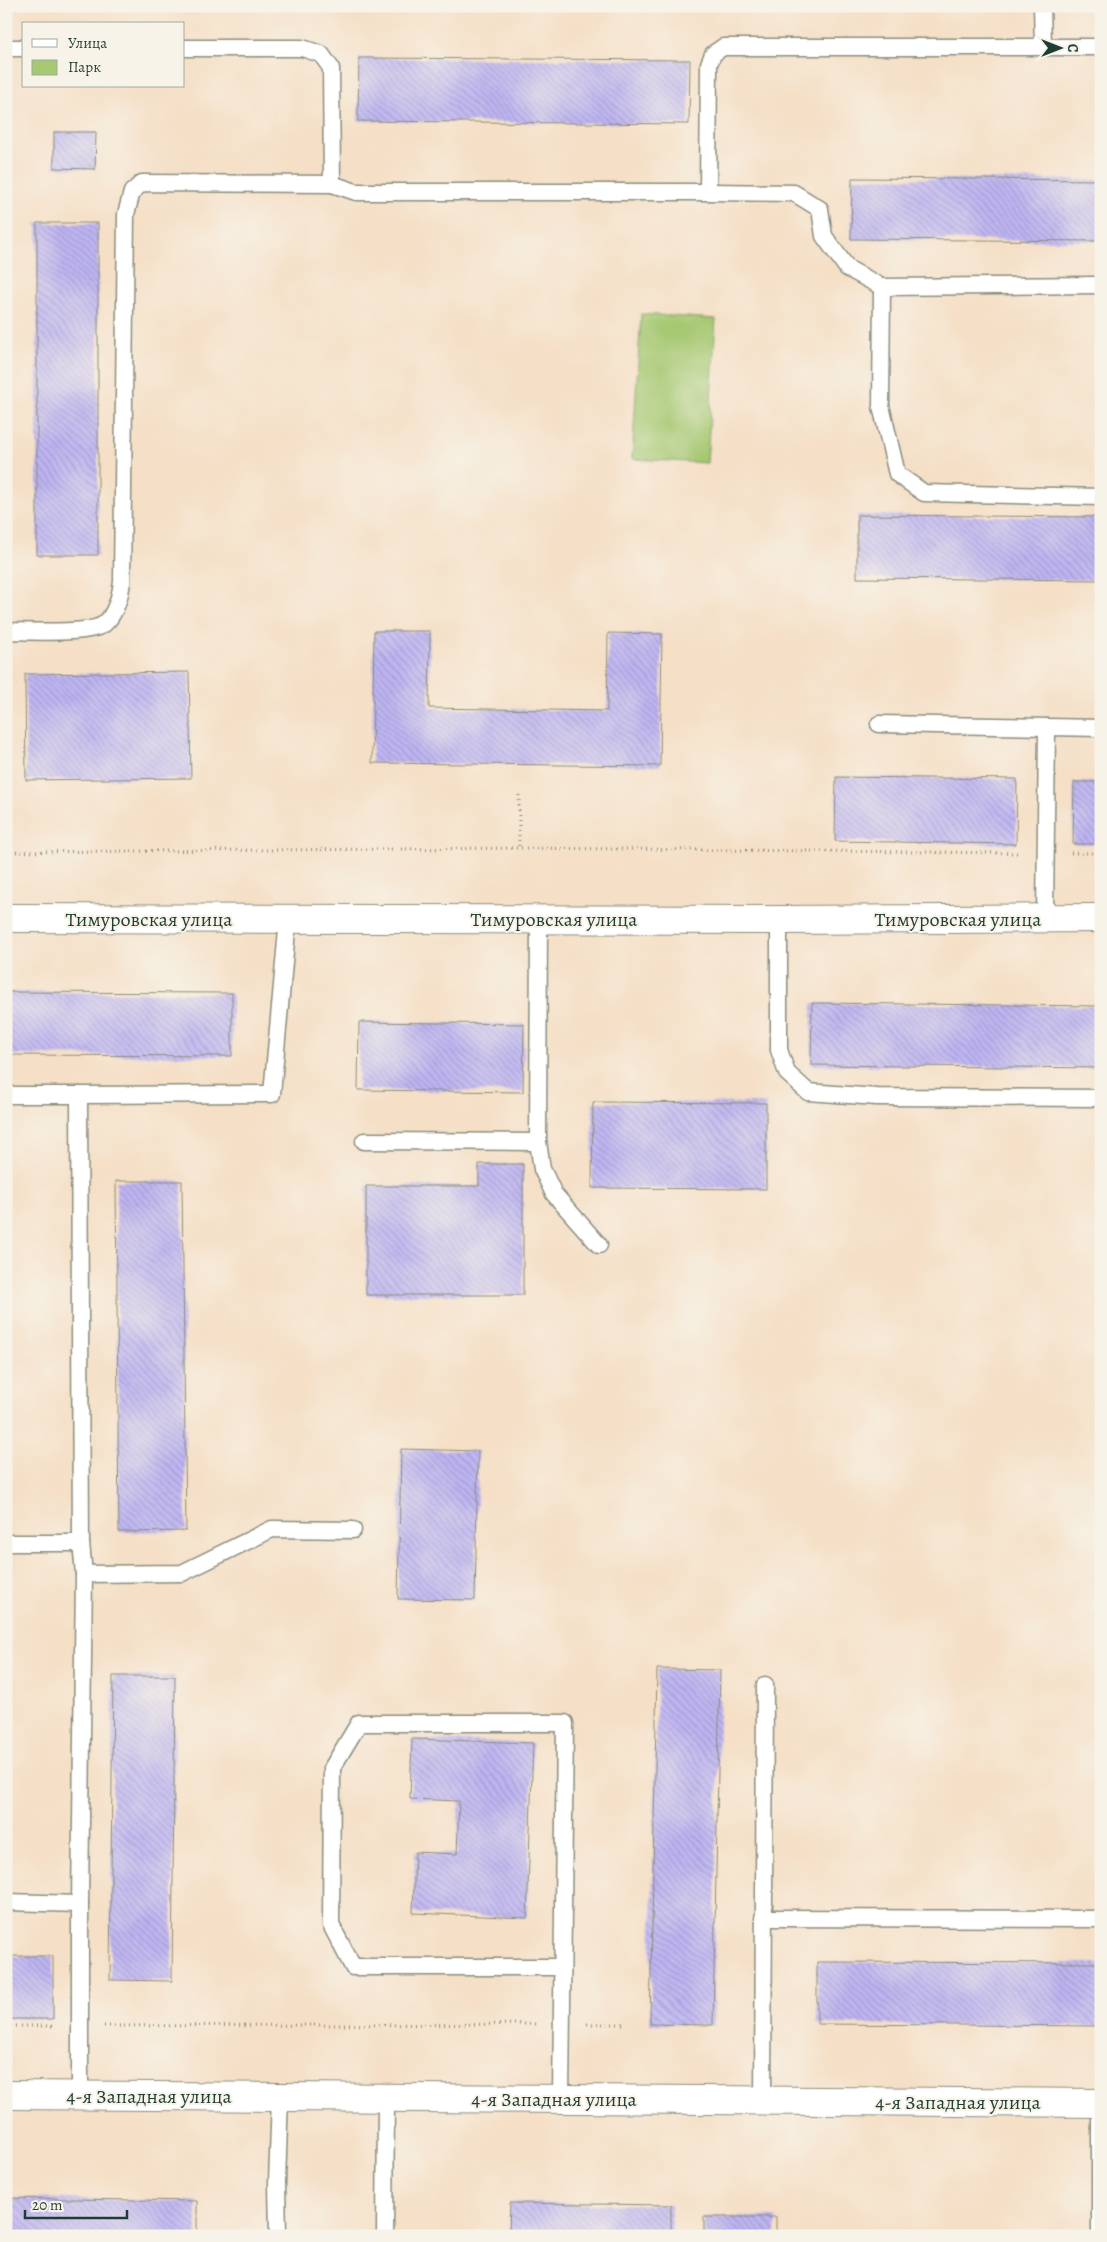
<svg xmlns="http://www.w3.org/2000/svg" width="1107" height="2242" viewBox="0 0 1107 2242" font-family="Alegreya,serif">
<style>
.green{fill:#a5c871;stroke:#628252}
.building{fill:url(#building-back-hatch)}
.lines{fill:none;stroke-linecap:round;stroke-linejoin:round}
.lane-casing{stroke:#8a8e7d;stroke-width:19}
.street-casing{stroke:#8a8e7d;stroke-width:30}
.path{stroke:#8a8e7d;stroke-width:3;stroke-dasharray:1 4;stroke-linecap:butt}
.lane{stroke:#fff;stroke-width:16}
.street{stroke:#fff;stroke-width:28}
.labels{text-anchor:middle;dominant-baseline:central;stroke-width:4;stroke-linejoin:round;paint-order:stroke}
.street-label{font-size:20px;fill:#1f3d34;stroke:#f7f3e8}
</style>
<defs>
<pattern id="building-back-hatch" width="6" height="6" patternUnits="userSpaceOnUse" patternTransform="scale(1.25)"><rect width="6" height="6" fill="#bfb6f3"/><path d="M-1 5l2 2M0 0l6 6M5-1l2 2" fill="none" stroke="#9b95c6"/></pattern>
</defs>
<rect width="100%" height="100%" fill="#f7f3e8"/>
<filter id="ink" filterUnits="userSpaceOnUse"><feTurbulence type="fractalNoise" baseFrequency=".02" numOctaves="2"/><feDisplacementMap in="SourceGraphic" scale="10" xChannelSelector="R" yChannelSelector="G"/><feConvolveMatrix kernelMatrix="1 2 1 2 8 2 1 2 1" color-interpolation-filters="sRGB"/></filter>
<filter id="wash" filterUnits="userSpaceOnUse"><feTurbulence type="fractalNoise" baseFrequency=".0096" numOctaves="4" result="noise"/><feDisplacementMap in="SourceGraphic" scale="20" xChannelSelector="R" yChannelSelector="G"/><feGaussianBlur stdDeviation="1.12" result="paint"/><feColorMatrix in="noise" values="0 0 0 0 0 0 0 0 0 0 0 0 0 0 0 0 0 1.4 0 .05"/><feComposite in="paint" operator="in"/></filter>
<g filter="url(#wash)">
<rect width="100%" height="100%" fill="#f5dfc6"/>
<polygon class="green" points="641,314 716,319 707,463 632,459"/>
<g id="blocks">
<g class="building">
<polygon points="359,58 690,60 689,124 358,121"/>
<polygon points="54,132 96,132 95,169 54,168"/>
<polygon points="852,178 1101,180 1101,241 851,239"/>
<rect x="37" y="223" width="61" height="332"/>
<polygon points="857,515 1101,517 1101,580 857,578"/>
<polygon points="374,631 430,631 429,708 607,711 608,633 662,634 660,766 372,763"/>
<polygon points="189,672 191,778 26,780 25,674"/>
<polygon points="836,777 1017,779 1016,844 835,841"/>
<polygon points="1074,782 1101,782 1101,844 1073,844"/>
<polygon points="6,992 232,993 232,1056 6,1055"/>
<polygon points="812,1003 1101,1006 1101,1068 811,1065"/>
<polygon points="359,1022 524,1024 523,1092 358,1090"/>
<polygon points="593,1102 766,1103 766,1189 592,1188"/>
<polygon points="479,1164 523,1164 523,1295 366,1295 366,1186 479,1186"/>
<polygon points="116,1181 182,1181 186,1531 119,1532"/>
<polygon points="401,1449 478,1451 475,1600 398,1599"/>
<polygon points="657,1669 720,1670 713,2025 650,2024"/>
<polygon points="113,1676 175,1676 172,1981 110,1980"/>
<polygon points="412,1739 533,1743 527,1918 413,1913 415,1852 457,1854 459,1801 410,1799"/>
<rect x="6" y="1956" width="47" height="63"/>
<polygon points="817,1962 1101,1963 1101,2026 817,2024"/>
<polygon points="6,2198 197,2201 197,2236 6,2236"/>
<polygon points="510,2203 671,2205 671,2236 509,2236"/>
<rect x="704" y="2217" width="72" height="19"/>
</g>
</g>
</g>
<g filter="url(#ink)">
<use href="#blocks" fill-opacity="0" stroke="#8a8e7d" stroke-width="1"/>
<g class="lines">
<g class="lane-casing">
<g id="lane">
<polyline points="1042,6 1043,46"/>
<polyline points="6,48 24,48"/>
<polyline points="184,48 302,48 321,54 331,68 332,184 356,192 708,192 709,64 713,54 723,47 1101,47"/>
<polyline points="708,192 794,193 820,209 824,236 847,268 882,287 1101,285"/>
<polyline points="882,287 881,406 897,474 924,493 1101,497"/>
<path d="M6,631C26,631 90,635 104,624C116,614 120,597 122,582L126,214L132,192L142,183L332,184"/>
<polyline points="879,724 1047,727"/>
<polyline points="1045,918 1047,727 1101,728"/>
<polyline points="539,920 538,1142 542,1169 554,1194 599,1245"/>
<polyline points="779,920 779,1050 787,1073 808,1092 877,1097 1101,1098"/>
<polyline points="6,1095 79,1095"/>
<polyline points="364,1141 538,1142"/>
<polyline points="6,1543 81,1543"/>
<polyline points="84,1574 182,1573 272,1529 353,1530"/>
<polyline points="6,1902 80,1904"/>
<polyline points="763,1918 1101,1919"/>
<polyline points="80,2095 80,1904 84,1574 81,1543 79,1095 272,1094 288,919"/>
<polyline points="561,2099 565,1723 359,1723 332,1768 331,1925 353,1967 562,1967"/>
<polyline points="763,2101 765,1685"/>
<polyline points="1100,2103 1100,2236"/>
<polyline points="278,2236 277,2183 280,2097"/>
<polyline points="385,2236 386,2098"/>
</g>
</g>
<g class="street-casing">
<g id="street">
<polyline points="6,918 779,920 1101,918"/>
<polyline points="6,2095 1101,2103"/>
</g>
</g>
<g class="path">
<polyline points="519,795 519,848"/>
<polyline points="6,852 519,848 1020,853"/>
<polyline points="1071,853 1101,853"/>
<polyline points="587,2024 624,2024"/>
<polyline points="6,2026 56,2026"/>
<polyline points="104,2026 536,2024"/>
</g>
<use href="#lane" class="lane"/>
<use href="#street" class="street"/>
</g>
</g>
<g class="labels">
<g class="street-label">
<text x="149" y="919">Тимуровская улица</text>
<text x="554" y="919">Тимуровская улица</text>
<text x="958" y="919">Тимуровская улица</text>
<text x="149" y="2096">4-я Западная улица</text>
<text x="554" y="2099">4-я Западная улица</text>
<text x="958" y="2102">4-я Западная улица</text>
</g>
</g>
<rect width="1107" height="2242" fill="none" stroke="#f7f3e8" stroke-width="25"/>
<rect x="22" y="22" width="162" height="65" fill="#f7f3e8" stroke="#a1aaa0"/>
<rect x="32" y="39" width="25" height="8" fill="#ffffff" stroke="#a1aaa0"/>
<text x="68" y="48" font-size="15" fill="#1f3d34">Улица</text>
<rect x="32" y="60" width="25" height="15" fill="#a5c871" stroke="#a1aaa0"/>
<text x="68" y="72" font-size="15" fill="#1f3d34">Парк</text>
<g transform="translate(1060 48) rotate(90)" stroke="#f7f3e8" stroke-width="4" paint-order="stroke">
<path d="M0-4L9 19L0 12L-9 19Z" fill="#1f3d34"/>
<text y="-8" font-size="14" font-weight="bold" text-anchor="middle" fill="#1f3d34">С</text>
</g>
<path d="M25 2210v8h102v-8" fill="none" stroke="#1f3d34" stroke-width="2.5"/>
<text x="32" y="2210" font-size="15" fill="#1f3d34" stroke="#f7f3e8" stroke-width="4" paint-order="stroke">20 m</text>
</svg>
